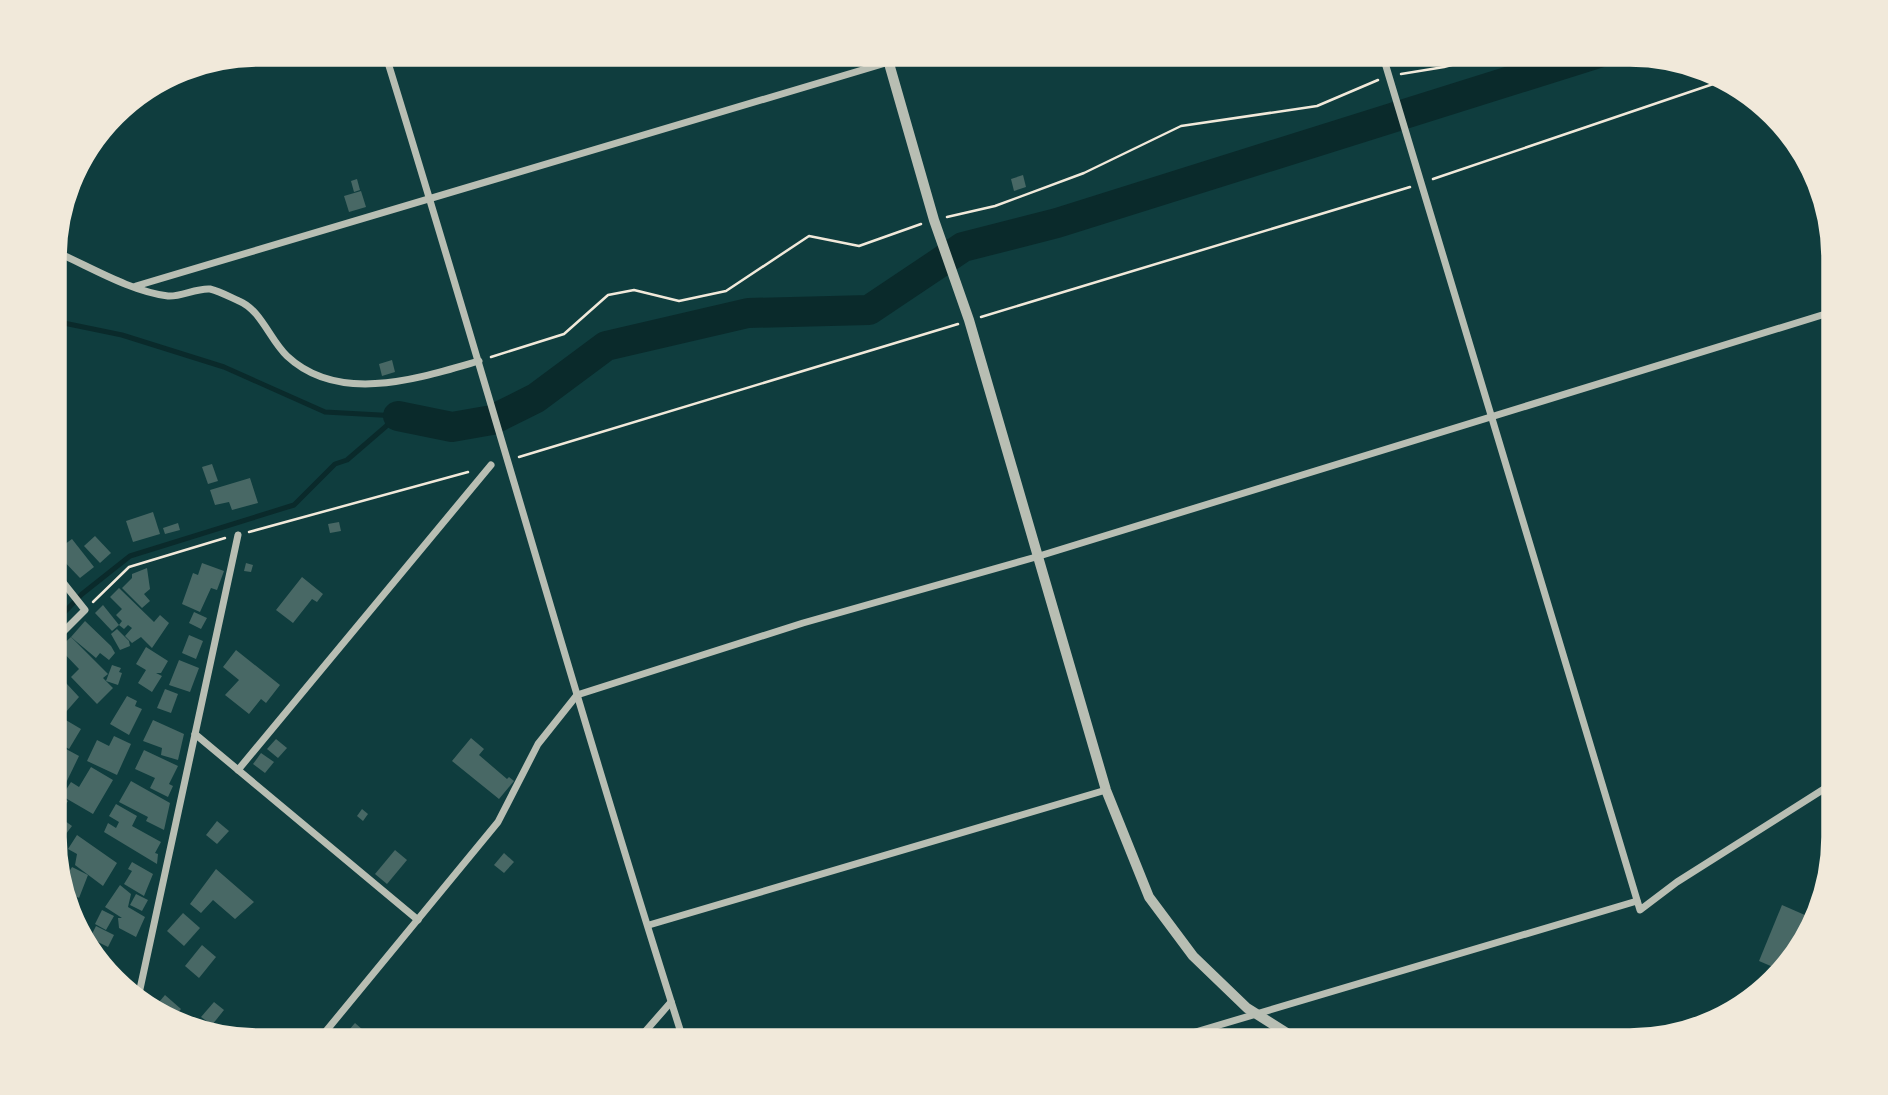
<svg xmlns="http://www.w3.org/2000/svg" width="1888" height="1095" viewBox="0 0 1888 1095" font-family="'Nunito Sans',sans-serif">
<style>
.lines{fill:none;stroke-linecap:round;stroke-linejoin:round}
.stream{stroke:#0a2a2b;stroke-width:5}
.river{stroke:#0a2a2b;stroke-width:30}
.building{fill:#486865}
.path{stroke:#f1e9da;stroke-width:2.5}
.minor{stroke:#b8beb3;stroke-width:7}
.tertiary{stroke:#b8beb3;stroke-width:10}
.rim{fill:none;stroke:#f1e9da;stroke-width:3.5}
</style>
<rect width="100%" height="100%" fill="#0f3d3e"/>
<g class="lines">
<g class="stream">
<polyline points="54,321 122,335 224,367 325,412 398,416"/>
<polyline points="54,623 82,594 130,556 294,505 335,464 347,460 398,416"/>
</g>
<polyline class="river" points="398,416 452,427 492,420 536,398 606,346 748,313 869,310 963,247 1057,223 1599,53"/>
</g>
<g class="building">
<polygon points="1023,175 1026,187 1014,191 1011,179"/>
<polygon points="357,179 360,190 354,192 351,181"/>
<polygon points="361,191 366,207 349,212 344,196"/>
<polygon points="392,360 395,372 382,376 379,364"/>
<polygon points="58,416 63,433 54,435 54,418"/>
<polygon points="212,464 218,481 208,484 202,467"/>
<polygon points="250,478 258,503 232,510 229,502 215,505 210,490"/>
<polygon points="153,512 160,534 133,542 126,521"/>
<polygon points="339,522 341,531 330,533 328,524"/>
<polygon points="178,523 180,530 165,534 163,528"/>
<polygon points="95,536 111,553 100,563 84,546"/>
<polygon points="72,539 94,567 80,578 57,554 57,550"/>
<polygon points="202,563 224,571 217,590 211,588 200,612 182,604 193,573 198,575"/>
<polygon points="246,563 253,565 251,572 244,571"/>
<polygon points="147,568 150,589 144,594 150,601 142,608 122,588 132,578 132,574"/>
<polygon points="302,577 323,594 317,602 312,599 293,623 276,610"/>
<polygon points="119,588 154,622 160,615 169,623 152,648 141,637 132,643 125,636 132,628 128,625 124,629 119,625 122,621 116,615 122,609 110,597"/>
<polygon points="54,590 62,599 54,607"/>
<polygon points="103,605 119,625 112,631 95,613"/>
<polygon points="194,612 207,618 201,629 189,623"/>
<polygon points="85,621 111,646 115,653 109,660 100,653 96,658 71,637"/>
<polygon points="117,629 129,641 130,646 120,650 111,634"/>
<polygon points="189,635 203,641 196,659 182,653"/>
<polygon points="71,637 108,674 103,678 113,688 97,704 71,677 79,669 59,648"/>
<polygon points="146,647 168,661 161,673 156,673 162,676 152,692 138,683 146,670 136,664"/>
<polygon points="236,650 280,685 266,703 261,699 249,714 225,695 239,680 223,667"/>
<polygon points="179,660 199,668 190,692 169,685"/>
<polygon points="112,665 121,668 119,672 122,673 118,685 106,681"/>
<polygon points="54,670 79,697 65,713 54,703"/>
<polygon points="165,689 178,694 171,713 157,708"/>
<polygon points="127,696 137,701 135,706 142,709 129,735 110,724"/>
<polygon points="54,713 81,729 69,749 54,741"/>
<polygon points="153,720 184,734 178,760 161,755 162,748 143,741"/>
<polygon points="114,736 131,744 117,775 87,761 97,740 109,746"/>
<polygon points="471,738 484,749 479,755 507,779 509,777 514,781 499,799 452,761"/>
<polygon points="276,739 287,748 278,758 267,749"/>
<polygon points="55,743 79,756 65,785 54,779"/>
<polygon points="144,750 178,766 169,784 173,786 168,797 150,788 155,778 135,769"/>
<polygon points="261,753 274,762 265,773 253,764"/>
<polygon points="91,767 113,780 93,814 62,796 71,782 79,787"/>
<polygon points="131,781 170,803 164,830 146,821 148,817 119,802"/>
<polygon points="61,797 68,801 64,807 58,803"/>
<polygon points="116,804 137,816 132,826 161,842 155,853 158,854 157,864 104,832 108,823 116,828 119,822 109,816"/>
<polygon points="362,809 368,814 363,821 357,816"/>
<polygon points="54,813 72,826 59,843 54,839"/>
<polygon points="217,821 229,831 217,844 206,835"/>
<polygon points="77,835 117,863 103,886 75,865 77,854 68,849"/>
<polygon points="395,850 407,860 387,884 375,874"/>
<polygon points="504,853 514,862 504,873 494,865"/>
<polygon points="132,862 153,874 144,896 124,884 132,871 128,869"/>
<polygon points="72,867 88,875 79,898 64,890 61,881 63,882"/>
<polygon points="216,869 254,902 235,919 213,900 201,913 190,904"/>
<polygon points="120,885 131,894 128,907 145,917 136,937 119,928 118,918 122,918 105,907"/>
<polygon points="136,894 148,900 142,911 130,905"/>
<polygon points="1782,905 1814,919 1808,939 1780,970 1759,961"/>
<polygon points="102,910 114,916 106,930 95,924"/>
<polygon points="183,913 200,928 184,946 167,931"/>
<polygon points="74,917 86,924 81,934"/>
<polygon points="96,926 114,935 108,947 90,938"/>
<polygon points="202,945 216,957 199,978 185,966"/>
<polygon points="165,995 181,1009 172,1020 154,1008"/>
<polygon points="214,1002 224,1010 212,1025 201,1017"/>
<polygon points="355,1023 370,1036 365,1042 348,1042 342,1038"/>
</g>
<g class="lines">
<g class="path">
<polyline points="1401,74 1444,67 1497,53"/>
<polyline points="1433,179 1728,79"/>
<polyline points="947,217 995,206 1084,173 1181,126 1317,106 1378,80"/>
<polyline points="981,317 1410,187"/>
<polyline points="491,357 564,334 608,295 634,290 679,301 726,291 809,236 859,246 921,224"/>
<polyline points="519,457 958,324"/>
<polyline points="249,532 468,472"/>
<polyline points="93,602 129,567 225,538"/>
</g>
<g class="minor">
<path d="M385,53C487,382 579,714 684,1042"/>
<polyline points="1382,53 1640,910 1677,882 1835,782"/>
<path d="M54,251C89,266 129,291 168,296C181,297 196,288 210,289C219,291 230,297 239,301C261,310 270,340 287,356C339,405 420,378 479,361"/>
<polyline points="136,286 889,62"/>
<polyline points="54,571 85,610 54,641"/>
<polyline points="195,734 418,920"/>
<polyline points="238,770 491,465"/>
<polyline points="649,925 1106,790"/>
<polyline points="136,997 140,989 238,535"/>
<polyline points="317,1042 498,822 538,744 577,695 803,623 1036,557 1835,311"/>
<polyline points="636,1042 671,1002"/>
<polyline points="1162,1042 1637,901"/>
</g>
<g class="tertiary">
<polyline points="886,53 934,220 969,320 1106,790 1149,897 1193,956 1247,1008 1301,1042"/>
<polyline points="889,62 921,53"/>
</g>
</g>
<path d="M0 0H1888V1095H0ZM258 65H1630A193 193 0 0 1 1823 258V837A193 193 0 0 1 1630 1030H258A193 193 0 0 1 65 837V258A193 193 0 0 1 258 65Z" fill="#f1e9da" fill-rule="evenodd"/>
<path class="rim" d="M258 65H1630A193 193 0 0 1 1823 258V837A193 193 0 0 1 1630 1030H258A193 193 0 0 1 65 837V258A193 193 0 0 1 258 65Z"/>
</svg>
